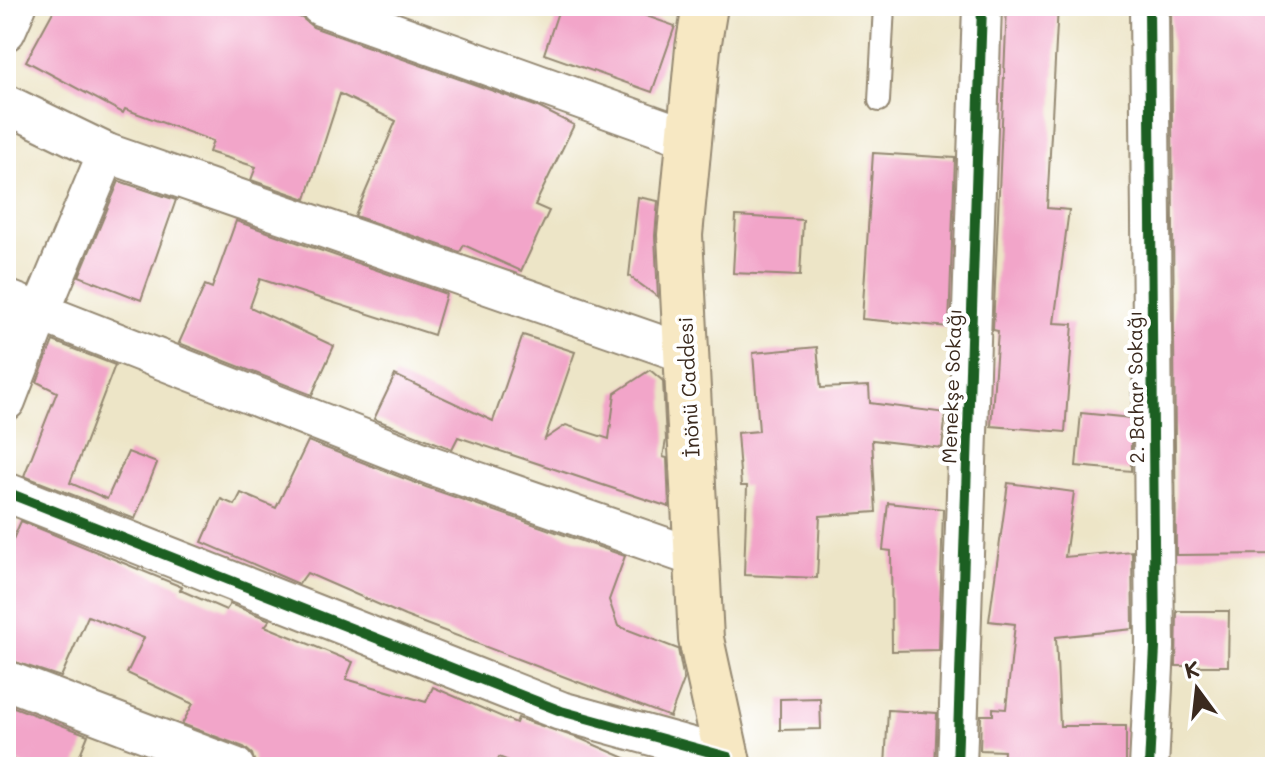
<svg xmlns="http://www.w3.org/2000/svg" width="1281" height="773" viewBox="0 0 1281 773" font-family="Mali,sans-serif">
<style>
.building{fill:#f2a5c9}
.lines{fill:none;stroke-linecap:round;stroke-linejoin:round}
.service-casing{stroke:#948872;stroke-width:24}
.minor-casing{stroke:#948872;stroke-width:42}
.secondary-casing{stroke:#948872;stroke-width:48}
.service{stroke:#fff;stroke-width:20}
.minor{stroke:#fff;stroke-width:38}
.secondary{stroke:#f7e8c3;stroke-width:44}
.cycleway-casing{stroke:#fff;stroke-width:15}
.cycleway{stroke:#1b5e20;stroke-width:10}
.labels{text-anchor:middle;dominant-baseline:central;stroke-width:8;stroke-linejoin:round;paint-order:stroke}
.street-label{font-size:20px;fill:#3b2a1e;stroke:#fff}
</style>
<rect width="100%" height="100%" fill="#fff"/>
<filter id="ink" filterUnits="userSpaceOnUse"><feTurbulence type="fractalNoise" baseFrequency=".0125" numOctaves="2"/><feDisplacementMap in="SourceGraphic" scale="16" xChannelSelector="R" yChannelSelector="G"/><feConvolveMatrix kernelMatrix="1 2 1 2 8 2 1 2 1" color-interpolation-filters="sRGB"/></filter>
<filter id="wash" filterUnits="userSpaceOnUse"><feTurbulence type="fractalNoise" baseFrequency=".006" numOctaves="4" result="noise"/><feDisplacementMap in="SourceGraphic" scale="32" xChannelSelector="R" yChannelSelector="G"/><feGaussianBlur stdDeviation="1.8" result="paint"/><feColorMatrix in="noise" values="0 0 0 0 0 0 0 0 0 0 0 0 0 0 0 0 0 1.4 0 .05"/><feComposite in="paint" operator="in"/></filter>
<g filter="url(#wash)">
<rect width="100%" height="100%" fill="#ede5c7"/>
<g id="blocks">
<g class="building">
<polygon points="56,6 271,6 302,18 313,27 538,107 574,125 535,205 549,211 521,271 464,245 460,252 355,216 396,121 340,94 306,199 251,180 256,167 209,152 213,141 125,109 123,113 26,61"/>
<polygon points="560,6 618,6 675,26 652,92 544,54"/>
<polygon points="1007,6 1058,6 1047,208 1069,210 1054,323 1073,324 1065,432 991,426 998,331 993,330"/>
<polygon points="1171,6 1275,6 1275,554 1176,555"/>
<polygon points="873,153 955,158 949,327 862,319"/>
<polygon points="119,181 176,200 141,300 79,276"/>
<polygon points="638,197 658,201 655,236 658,297 629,276"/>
<polygon points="736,216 803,220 800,276 733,273"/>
<polygon points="236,221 446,294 434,335 260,279 250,307 334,346 312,395 179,343 205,285 212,288"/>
<polygon points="523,335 575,352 545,439 566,425 609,439 615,393 650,370 663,381 666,440 663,457 667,458 669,507 458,437 452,449 374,419 395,375 493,421"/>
<polygon points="53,341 115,365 70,483 107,499 128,452 157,463 135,519 24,476 57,392 37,382"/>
<polygon points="817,347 821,388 869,386 870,403 946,413 942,448 872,440 876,512 820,516 817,578 744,575 747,486 741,486 737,433 759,431 753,353"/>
<polygon points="1081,413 1131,418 1131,471 1076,466"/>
<polygon points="308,441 426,487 625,556 609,600 618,626 678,649 684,680 670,717 405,616 307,573 299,584 202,542 221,499 235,505 241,493 276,508"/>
<polygon points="1008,483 1074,492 1065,557 1132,551 1133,629 1056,637 1060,726 1126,726 1126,767 1003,767 1004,751 980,750 981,715 993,715 993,708 1006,709 1015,624 989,621"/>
<polygon points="888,503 943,509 939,650 892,651 891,551 883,550"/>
<polygon points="21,521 182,587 180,590 226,610 230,604 270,620 265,626 353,662 346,679 426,702 433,687 516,723 518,718 581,739 646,767 524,767 499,757 495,767 256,767 252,754 244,747 182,724 193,704 127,673 144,638 88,616 61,677 6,659 6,555"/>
<polygon points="1177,611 1229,611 1228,666 1176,666"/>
<polygon points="820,698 821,729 780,730 780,699"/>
<polygon points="6,704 88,735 75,767 29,767 6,757"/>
<polygon points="888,710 937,713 935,767 885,767"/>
</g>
</g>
</g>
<g filter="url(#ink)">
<use href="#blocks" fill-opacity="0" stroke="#948872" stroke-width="2"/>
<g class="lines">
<g class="service-casing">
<polyline id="service" points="879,101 884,6"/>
</g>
<g class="minor-casing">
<g id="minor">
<polyline points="320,6 689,138"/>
<polyline points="6,31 17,6"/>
<polyline points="6,104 107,153 687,354"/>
<polyline points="6,299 433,466 697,558"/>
<polyline points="6,401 40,313 107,153"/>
<polyline points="6,492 561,711 728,757"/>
<polyline points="6,680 235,767"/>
<polyline points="957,767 982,6"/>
<polyline points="1149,767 1155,647 1149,6"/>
</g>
</g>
<g class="secondary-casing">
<polyline id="secondary" points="705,6 698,48 680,235 701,639 729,767"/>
</g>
<use href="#service" class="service"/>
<use href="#minor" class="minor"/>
<use href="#secondary" class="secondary"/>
<g class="cycleway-casing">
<g id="cycleway">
<polyline points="6,492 561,711 728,757"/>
<polyline points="957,767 982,6"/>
<polyline points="1149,767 1155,647 1149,6"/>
</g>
</g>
<use href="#cycleway" class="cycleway"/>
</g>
</g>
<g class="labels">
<g class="street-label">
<text transform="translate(951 386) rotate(-88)">Menekşe Sokağı</text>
<text transform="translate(688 387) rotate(-93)">İnönü Caddesi</text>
<text transform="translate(1135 387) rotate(-91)">2. Bahar Sokağı</text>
</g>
</g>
<rect width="1281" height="773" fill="none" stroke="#fff" stroke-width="32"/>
<g transform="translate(1197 689) rotate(345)" stroke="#ffffff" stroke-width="6" paint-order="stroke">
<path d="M0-6L14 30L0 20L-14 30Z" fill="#3b2a1e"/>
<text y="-12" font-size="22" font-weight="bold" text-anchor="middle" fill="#3b2a1e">K</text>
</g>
</svg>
